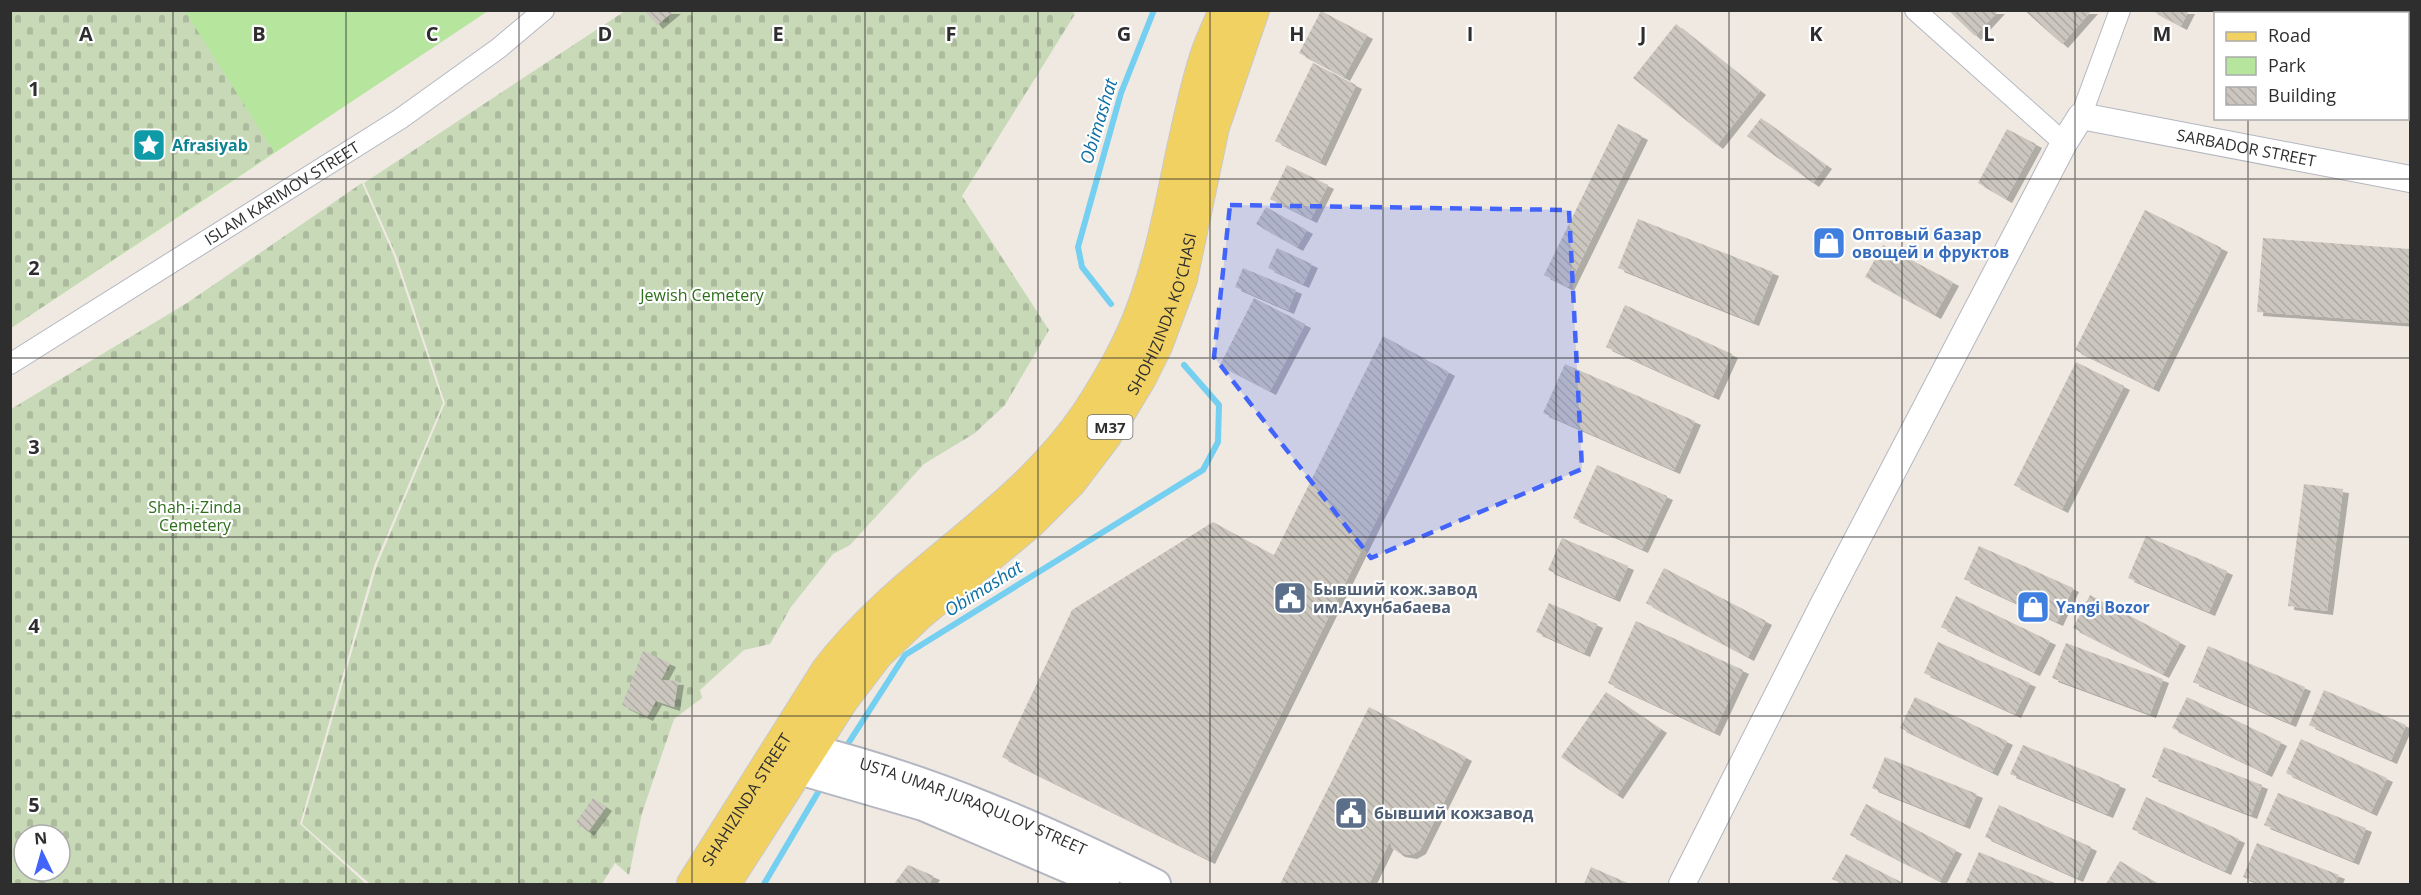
<svg xmlns="http://www.w3.org/2000/svg" width="2421" height="895" viewBox="0 0 2421 895" font-family="'Open Sans',sans-serif">
<style>
.green{fill:#b6e59e}
.cemetery{fill:url(#cemetery-stones);fill-rule:evenodd}
.lines{fill:none;stroke-linecap:round;stroke-linejoin:round}
.stream{stroke:#75cff0;stroke-width:6}
.building{fill:url(#building-back-hatch);filter:url(#shadow)}
.minor-casing{stroke:#b4b7c1;stroke-width:22}
.tertiary-casing{stroke:#b4b7c1;stroke-width:28}
.secondary-casing{stroke:#b4b7c1;stroke-width:32}
.primary-casing{stroke:#c9c9c9;stroke-width:34}
.minor{stroke:#fff;stroke-width:20}
.tertiary{stroke:#fff;stroke-width:26}
.secondary{stroke:#fff;stroke-width:28}
.primary{stroke:#f2d163;stroke-width:32}
.marked{fill:#4264fb;fill-opacity:0.2;stroke:#4264fb;stroke-width:4.5;stroke-dasharray:12 8;stroke-linejoin:round}
.grid{fill:none;stroke:#2e2e2e;stroke-width:1.5;stroke-opacity:0.55}
.labels{text-anchor:middle;dominant-baseline:central;stroke-width:4.5;stroke-linejoin:round;paint-order:stroke}
.shield{fill:#fff;stroke:#6d6d6d;stroke-width:1.5}
.shield-label{font-size:15px;font-weight:bold;fill:#2e2e2e}
.culture-label{font-size:16px;font-weight:bold;fill:#0d838f;stroke:#fff;text-anchor:start}
.street-label{font-size:16px;fill:#2e2e2e;stroke:#fff}
.shop-label{font-size:16px;font-weight:bold;fill:#366cbe;stroke:#fff;text-anchor:start}
.park-label{font-size:16px;fill:#2c6e1b;stroke:#fff}
.service-label{font-size:16px;font-weight:bold;fill:#4e5e75;stroke:#fff;text-anchor:start}
.water-label{font-size:18px;font-style:italic;fill:#0d6fa3;stroke:#fff}
.grid-label{font-size:20px;text-anchor:middle;font-weight:bold;fill:#2e2e2e;stroke:#fff;stroke-width:4.5;stroke-linejoin:round;paint-order:stroke}
</style>
<defs>
<pattern id="cemetery-stones" width="16" height="16" patternUnits="userSpaceOnUse" patternTransform="scale(1.5)"><rect width="16" height="16" fill="#c8d9b8"/><path d="M2 7V4a2 2 0 0 1 4 0v3zM10 15v-3a2 2 0 0 1 4 0v3z" fill="#acbb9e"/></pattern>
<pattern id="building-back-hatch" width="6" height="6" patternUnits="userSpaceOnUse" patternTransform="scale(1.5)"><rect width="6" height="6" fill="#cbc7bf"/><path d="M-1 5l2 2M0 0l6 6M5-1l2 2" fill="none" stroke="#afaba4"/></pattern>
<filter id="shadow"><feDropShadow dx="6" dy="4" stdDeviation="0" flood-color="#0004"/></filter>
</defs>
<rect width="100%" height="100%" fill="#efe9e1"/>
<polygon class="green" points="11,11 488,11 11,328"/>
<g class="cemetery">
<polygon points="11,10 185,11 274,152 11,328"/>
<polygon points="625,11 1072,11 1075,14 962,196 1049,330 1005,405 975,433 924,464 850,545 833,554 791,607 770,644 744,650 700,690 702,698 674,719 642,813 629,875 615,863 602,884 370,884 302,824 377,565 445,403 396,255 364,183"/>
<path d="M362,183L394,256L443,403L374,566L300,824L366,884H11V409L187,303ZM24,835H60V871H24Z"/>
</g>
<g class="lines">
<g class="stream">
<polyline points="1111,304 1082,267 1078,247 1121,93 1154,10"/>
<polyline points="844,750 905,655 1203,470 1218,442 1219,405 1184,365"/>
<polyline points="764,884 823,784"/>
</g>
</g>
<g class="building">
<polygon points="644,10 675,10 657,25"/>
<polygon points="1948,10 1999,10 1975,36"/>
<polygon points="2024,10 2092,10 2062,44"/>
<polygon points="2151,10 2189,10 2181,26"/>
<polygon points="1321,11 1367,35 1344,77 1299,53"/>
<rect x="2408" y="22" width="2" height="86"/>
<polygon points="1676,24 1760,91 1717,145 1633,78"/>
<polygon points="1313,63 1356,85 1320,162 1275,141"/>
<polygon points="1761,118 1826,165 1813,183 1747,136"/>
<polygon points="1618,124 1642,136 1568,287 1544,275"/>
<polygon points="2007,129 2036,144 2006,199 1978,183"/>
<polygon points="1287,165 1328,185 1311,219 1270,199"/>
<polygon points="1266,207 1307,230 1297,247 1256,224"/>
<polygon points="2145,210 2222,248 2153,388 2075,350"/>
<polygon points="1638,219 1773,272 1753,322 1618,268"/>
<polygon points="2263,238 2410,249 2410,323 2257,312"/>
<polygon points="1883,245 1953,282 1935,315 1865,277"/>
<polygon points="1277,248 1312,264 1303,284 1268,268"/>
<polygon points="1243,268 1296,290 1288,310 1235,287"/>
<polygon points="1254,298 1305,324 1270,391 1220,365"/>
<polygon points="1625,305 1732,354 1713,396 1606,347"/>
<polygon points="1383,336 1449,372 1209,860 1002,757 1072,610 1213,522 1274,555"/>
<polygon points="2076,362 2124,386 2062,509 2014,485"/>
<polygon points="1565,364 1695,421 1674,470 1543,413"/>
<polygon points="1597,465 1667,496 1642,549 1573,518"/>
<polygon points="2304,484 2343,489 2327,611 2288,606"/>
<polygon points="2146,536 2227,571 2209,612 2128,578"/>
<polygon points="1562,538 1628,566 1614,598 1548,570"/>
<polygon points="1979,546 2073,588 2057,622 1964,579"/>
<polygon points="1664,568 1766,621 1748,657 1646,603"/>
<polygon points="2090,595 2180,642 2163,674 2073,628"/>
<polygon points="1956,596 2050,641 2034,672 1941,627"/>
<polygon points="1549,603 1597,624 1584,653 1536,632"/>
<polygon points="1636,621 1743,670 1714,732 1608,683"/>
<polygon points="1938,642 2030,683 2015,714 1924,673"/>
<polygon points="2066,643 2163,679 2150,714 2052,678"/>
<polygon points="2208,646 2305,687 2290,723 2193,682"/>
<polygon points="643,651 670,663 661,680 678,681 674,707 656,701 647,717 622,705"/>
<polygon points="2324,690 2406,725 2391,760 2309,725"/>
<polygon points="1606,692 1661,729 1617,795 1561,757"/>
<polygon points="1915,697 2007,741 1992,772 1900,728"/>
<polygon points="2187,697 2281,742 2266,773 2172,728"/>
<polygon points="1369,707 1466,757 1420,850 1411,855 1399,853 1392,848 1390,841 1369,884 1280,884"/>
<polygon points="2301,739 2387,778 2371,812 2286,773"/>
<polygon points="2023,745 2120,785 2107,814 2010,774"/>
<polygon points="2164,747 2262,785 2251,815 2152,777"/>
<polygon points="1885,757 1977,794 1964,825 1872,788"/>
<polygon points="2278,793 2366,828 2353,861 2264,825"/>
<polygon points="2146,797 2239,839 2225,871 2132,829"/>
<polygon points="593,798 606,807 588,832 576,822"/>
<polygon points="1866,804 1956,850 1940,881 1850,835"/>
<polygon points="1999,805 2091,847 2077,878 1985,837"/>
<polygon points="2257,843 2339,875 2335,884 2262,884 2243,877"/>
<polygon points="1979,852 2057,884 1965,884"/>
<polygon points="1846,854 1905,884 1843,884 1832,879"/>
<polygon points="2120,861 2159,884 2106,884"/>
<polygon points="908,865 934,876 929,884 894,884"/>
<polygon points="1591,867 1630,884 1584,884"/>
</g>
<g class="lines">
<g class="minor-casing">
<g id="minor">
<polyline points="1915,10 2064,143"/>
<polyline points="2081,116 2120,10"/>
<path id="s1" d="M10,364L400,119L499,48L544,10"/>
</g>
</g>
<g class="tertiary-casing">
<g id="tertiary">
<path id="s2" d="M1682,884L1824,603L2064,143L2081,116L2410,179"/>
</g>
</g>
<g class="secondary-casing">
<g id="secondary">
<path id="s3" d="M791,740L810,749C931,779 1045,829 1156,884"/>
<polyline points="775,763 923,806 1105,884"/>
</g>
</g>
<g class="primary-casing">
<g id="primary">
<path id="s4" d="M693,884L827,671C902,572 1019,516 1088,413C1109,380 1130,345 1143,308C1173,227 1180,139 1206,57C1211,41 1219,26 1225,10"/>
<path id="s5" d="M724,884L842,700L877,654L919,614L1028,524L1070,482L1105,436L1140,378L1156,346L1181,279L1213,127L1253,10"/>
</g>
</g>
<use href="#minor" class="minor"/>
<use href="#tertiary" class="tertiary"/>
<use href="#secondary" class="secondary"/>
<use href="#primary" class="primary"/>
</g>
<path class="marked" d="M1230,205L1569,210L1582,469L1371,558L1214,357Z"/>
<path class="grid" d="M173,10V884M346,10V884M519,10V884M692,10V884M865,10V884M1038,10V884M1210,10V884M1383,10V884M1556,10V884M1729,10V884M1902,10V884M2075,10V884M2248,10V14M2248,118V884M10,179H2410M10,358H2410M10,537H2410M10,716H2410"/>
<defs>
<g id="sight-square" transform="scale(1.725)"><rect x="-9" y="-9" width="18" height="18" rx="4" fill="#0f9aa8" stroke="#fff"/><path d="M0-6L1.8-2.2L6-1.7L2.9 1.2L3.7 5.4L0 3.3L-3.7 5.4L-2.9 1.2L-6-1.7L-1.8-2.2Z" fill="#fff"/></g>
<g id="shop-square" transform="scale(1.725)"><rect x="-9" y="-9" width="18" height="18" rx="4" fill="#3f7fe0" stroke="#fff"/><path d="M-5-2.5h2.3a2.7 3.5 0 0 1 5.4 0H5L5.5 6h-11ZM-1.5-2.5h3a1.5 2.3 0 0 0-3 0Z" fill="#fff"/></g>
<g id="civic-square" transform="scale(1.725)"><rect x="-9" y="-9" width="18" height="18" rx="4" fill="#5c6f8a" stroke="#fff"/><path d="M-.6-6.5H3V-4.5H.6V-3L4-1V1h2V6H-6V1h2V-1L-.6-3ZM-1.2 2.5V6h2.4V2.5Z" fill="#fff"/></g>
</defs>
<g fill-rule="evenodd">
<use href="#sight-square" x="149" y="145"/>
<use href="#shop-square" x="1829" y="243"/>
<use href="#civic-square" x="1290" y="598"/>
<use href="#shop-square" x="2033" y="607"/>
<use href="#civic-square" x="1351" y="813"/>
</g>
<g class="labels">
<rect class="shield" x="1087.5" y="415" width="45" height="24" rx="4.5"/>
<g class="shield-label">
<text x="1110" y="427">M37</text>
</g>
<g class="culture-label">
<text x="172" y="145">Afrasiyab</text>
</g>
<g class="street-label">
<text stroke="none"><textPath href="#s2" startOffset="1034">SARBADOR STREET</textPath></text>
<text stroke="none"><textPath href="#s1" startOffset="321">ISLAM KARIMOV STREET</textPath></text>
<text stroke="none"><textPath href="#s5" startOffset="729">SHOHIZINDA KO'CHASI</textPath></text>
<text stroke="none"><textPath href="#s4" startOffset="100">SHAHIZINDA STREET</textPath></text>
<text stroke="none"><textPath href="#s3" startOffset="194">USTA UMAR JURAQULOV STREET</textPath></text>
</g>
<g class="shop-label">
<text x="1852" y="234">Оптовый базар<tspan x="1852" dy="18">овощей и фруктов</tspan></text>
<text x="2056" y="607">Yangi Bozor</text>
</g>
<g class="park-label">
<text x="702" y="295">Jewish Cemetery</text>
<text x="195" y="507">Shah-i-Zinda<tspan x="195" dy="18">Cemetery</tspan></text>
</g>
<g class="service-label">
<text x="1313" y="589">Бывший кож.завод<tspan x="1313" dy="18">им.Ахунбабаева</tspan></text>
<text x="1374" y="813">бывший кожзавод</text>
</g>
<g class="water-label">
<text transform="translate(1098 121) rotate(-73)">Obimashat</text>
<text transform="translate(983 588) rotate(-32)">Obimashat</text>
</g>
</g>
<g class="grid-label">
<text x="86" y="41">A</text>
<text x="259" y="41">B</text>
<text x="432" y="41">C</text>
<text x="605" y="41">D</text>
<text x="778" y="41">E</text>
<text x="951" y="41">F</text>
<text x="1124" y="41">G</text>
<text x="1297" y="41">H</text>
<text x="1470" y="41">I</text>
<text x="1643" y="41">J</text>
<text x="1816" y="41">K</text>
<text x="1989" y="41">L</text>
<text x="2162" y="41">M</text>
<text x="34" y="96">1</text>
<text x="34" y="275">2</text>
<text x="34" y="454">3</text>
<text x="34" y="633">4</text>
<text x="34" y="812">5</text>
</g>
<rect width="2421" height="895" fill="none" stroke="#2e2e2e" stroke-width="24"/>
<rect x="2214" y="12" width="195" height="108" fill="#ffffff" stroke="#ababab" stroke-width="1.5"/>
<rect x="2226" y="32" width="30" height="9" fill="#f2d163" stroke="#ababab" stroke-width="1.5"/>
<text x="2268" y="42" font-size="18" fill="#2e2e2e">Road</text>
<rect x="2226" y="57" width="30" height="18" fill="#b6e59e" stroke="#ababab" stroke-width="1.5"/>
<text x="2268" y="72" font-size="18" fill="#2e2e2e">Park</text>
<rect x="2226" y="87" width="30" height="18" fill="url(#building-back-hatch)" stroke="#ababab" stroke-width="1.5"/>
<text x="2268" y="102" font-size="18" fill="#2e2e2e">Building</text>
<g transform="translate(42 853) rotate(355)"><circle r="28" fill="#ffffff" stroke="#ababab" stroke-width="1.5"/>
<path d="M0-4.5L10 22L0 15L-10 22Z" fill="#4264fb"/>
<text y="-9" font-size="16" font-weight="bold" text-anchor="middle" fill="#2e2e2e">N</text>
</g>
</svg>
